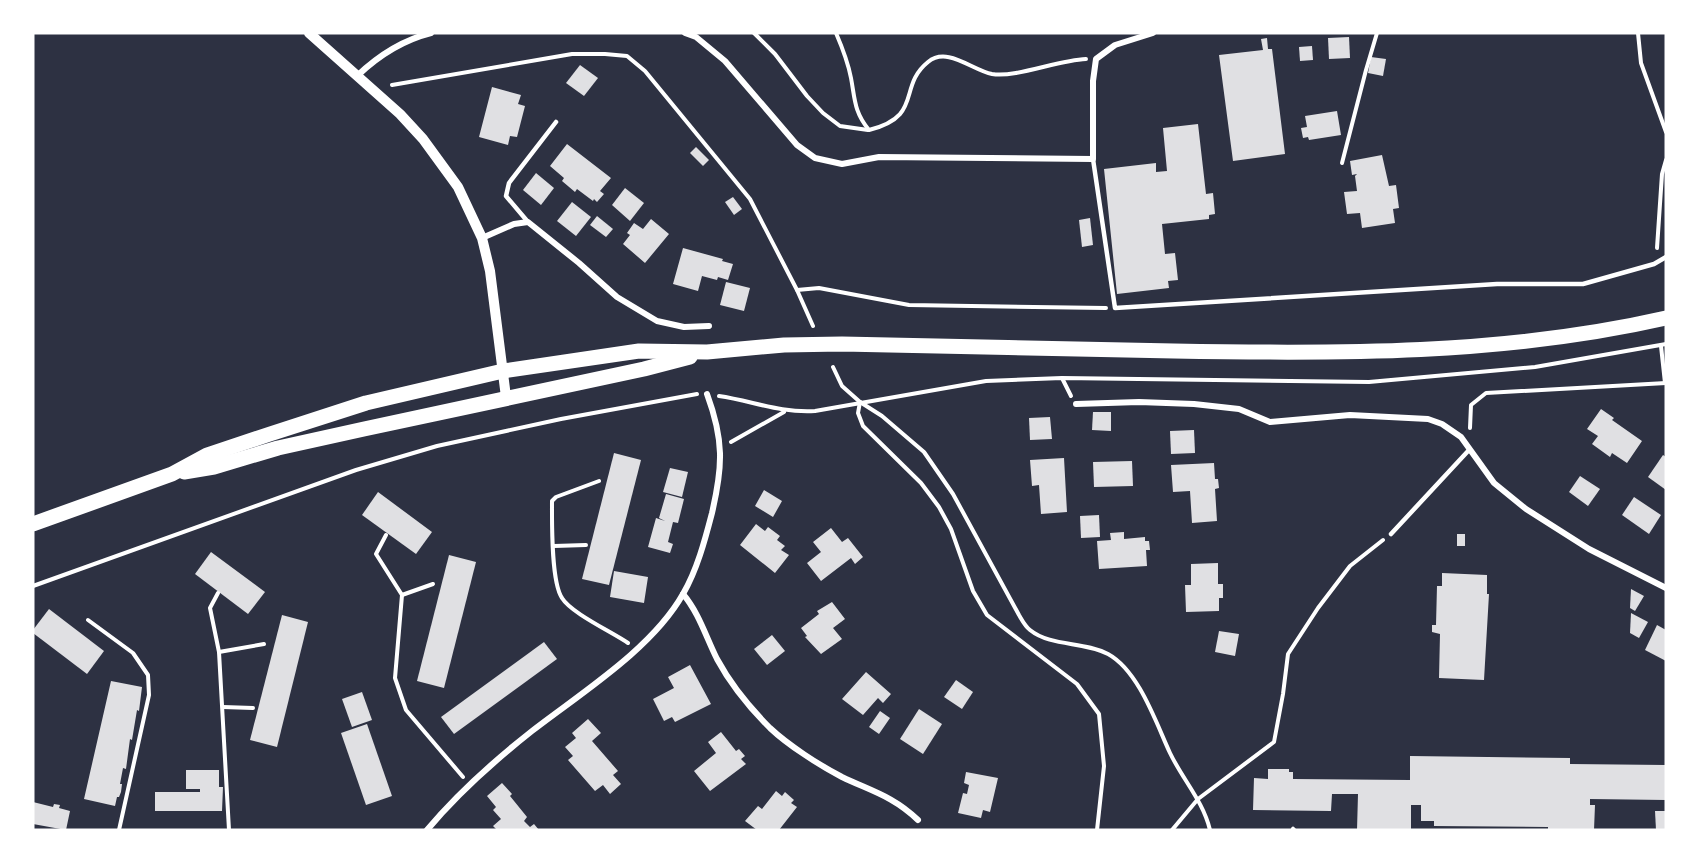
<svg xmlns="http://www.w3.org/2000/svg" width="1699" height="863" viewBox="0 0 1699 863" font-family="'Roboto Condensed',sans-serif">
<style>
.building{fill:#e0e0e3}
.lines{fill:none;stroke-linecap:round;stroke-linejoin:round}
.path{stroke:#fff;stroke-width:4}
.service{stroke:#fff;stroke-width:4.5}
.minor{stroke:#fff;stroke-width:6}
.tertiary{stroke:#fff;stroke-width:10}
.primary{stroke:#fff;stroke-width:15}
</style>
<rect width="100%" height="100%" fill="#2d3142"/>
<g class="building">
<polygon points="1349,37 1350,58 1329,59 1328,38"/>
<polygon points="1267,38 1268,49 1272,49 1285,154 1233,161 1219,55 1263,50 1261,39"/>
<polygon points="1312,46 1313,60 1300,61 1299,47"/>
<polygon points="1371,57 1386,59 1383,76 1368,73"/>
<polygon points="580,65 598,78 584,96 566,83"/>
<polygon points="492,87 521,95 518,104 525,106 517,137 510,136 508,145 479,137"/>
<polygon points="1337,111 1341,135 1309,140 1308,137 1303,138 1301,128 1307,127 1305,116"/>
<polygon points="1198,124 1206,194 1213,193 1215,214 1209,215 1209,219 1162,224 1165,254 1175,253 1178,280 1168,281 1169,288 1117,294 1104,169 1156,163 1156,172 1167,171 1163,128"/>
<polygon points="567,144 611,178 600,191 604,194 597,202 594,199 593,201 577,189 575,192 562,181 564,178 550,166"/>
<polygon points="696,147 709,160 703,166 690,153"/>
<polygon points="1382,155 1389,186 1396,185 1399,208 1393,209 1395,223 1362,228 1360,213 1347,214 1344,192 1357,191 1355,176 1357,174 1352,175 1350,161"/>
<polygon points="536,173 554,188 541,205 523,190"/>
<polygon points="625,188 644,203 630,221 612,205"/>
<polygon points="733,197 742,209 734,215 725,202"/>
<polygon points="572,202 591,217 576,236 557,221"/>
<polygon points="597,216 613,229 606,237 590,225"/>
<polygon points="1090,218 1093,245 1082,247 1079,220"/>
<polygon points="651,219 669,234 645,263 623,244 630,235 627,233 634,223 643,229"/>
<polygon points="683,248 723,259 722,261 733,264 728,280 718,277 717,280 702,276 698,291 673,284"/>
<polygon points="726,282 750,288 744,311 720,305"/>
<polygon points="1601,409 1614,418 1612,420 1642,441 1627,463 1612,453 1610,457 1592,444 1598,436 1587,429"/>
<polygon points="1093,412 1111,412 1111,431 1092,430"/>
<polygon points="1050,417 1052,439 1030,440 1029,418"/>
<polygon points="1194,430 1195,453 1171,454 1170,431"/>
<polygon points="614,453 641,460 609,585 582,579"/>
<polygon points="1663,455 1666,457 1666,490 1648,477"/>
<polygon points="1064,458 1067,512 1041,514 1039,485 1032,486 1030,460"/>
<polygon points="1132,461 1133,486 1094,487 1093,462"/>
<polygon points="1214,463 1215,479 1218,479 1219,488 1215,489 1217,521 1192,523 1190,491 1173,492 1171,465"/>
<polygon points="670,468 688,472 682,497 663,492"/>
<polygon points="1580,476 1600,489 1588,506 1569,492"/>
<polygon points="764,490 782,501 773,517 755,506"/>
<polygon points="378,492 432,532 416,554 362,515"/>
<polygon points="666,494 684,499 678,523 673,522 668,542 673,544 670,553 648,547 656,518 665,521 659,518"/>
<polygon points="1634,497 1661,515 1649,534 1622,515"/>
<polygon points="1099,515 1100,537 1081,538 1080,516"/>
<polygon points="756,524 765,531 768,527 780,536 777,540 785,546 781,550 789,555 775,573 740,545"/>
<polygon points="831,528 842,542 848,538 863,557 855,564 851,558 821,581 807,563 821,552 813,542"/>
<polygon points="1124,532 1124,539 1145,537 1145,541 1149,541 1150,550 1146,550 1147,566 1099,569 1097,541 1111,540 1110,533"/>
<rect x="1457" y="534" width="8" height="12"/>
<polygon points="211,552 265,592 248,614 195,574"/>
<polygon points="449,555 476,562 444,688 417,681"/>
<polygon points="1218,563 1218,584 1223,584 1223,598 1219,598 1219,611 1186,612 1185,585 1191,585 1191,564"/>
<polygon points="614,571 648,577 644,603 610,597"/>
<polygon points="1442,573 1487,575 1487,594 1489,594 1484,680 1439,678 1440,634 1432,632 1432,625 1436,625 1437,586 1442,586"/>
<polygon points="1631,589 1644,596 1635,611 1630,608"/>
<polygon points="832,602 845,619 833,628 842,639 821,654 805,637 807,636 801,628 819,614 817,611"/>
<polygon points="49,609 104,651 87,674 33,633 33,630"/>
<polygon points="1631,613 1648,622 1639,638 1630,633"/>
<polygon points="282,615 308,622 277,747 250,740"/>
<polygon points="1657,625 1666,630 1666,661 1645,650"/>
<polygon points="1219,631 1239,634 1235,656 1215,652"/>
<polygon points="772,635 785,651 767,665 754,649"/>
<polygon points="544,642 557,659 454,734 441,717"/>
<polygon points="690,665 711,704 675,722 672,717 664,721 653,699 674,688 668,677"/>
<polygon points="866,672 891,694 883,703 878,698 863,715 842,699"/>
<polygon points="956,680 973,692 962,709 944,697"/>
<polygon points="111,681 142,687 139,711 137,710 132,740 130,739 126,769 123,768 120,784 122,784 121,792 119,797 117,797 115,806 84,799"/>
<polygon points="362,692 372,720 352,727 342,699"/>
<polygon points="919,709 942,724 923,754 900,739"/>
<polygon points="880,711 890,718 879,734 869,727"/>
<polygon points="588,719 601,733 592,741 618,771 613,775 621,784 610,794 603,785 595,791 568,760 573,756 565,747 576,738 572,733"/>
<polygon points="367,724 392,796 366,805 341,733"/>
<polygon points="721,732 736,751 739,749 745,756 741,759 746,764 710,791 694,771 716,753 708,742"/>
<polygon points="1410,756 1570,758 1570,764 1666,765 1666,800 1590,799 1590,805 1595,805 1594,830 1548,830 1548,827 1434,826 1434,821 1421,821 1421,805 1411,805 1411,830 1357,830 1358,794 1332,794 1331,811 1253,810 1254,778 1268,779 1268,769 1289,769 1289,772 1293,772 1293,779 1410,780"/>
<polygon points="186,770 219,770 219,787 223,787 222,811 155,811 155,792 200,792 200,789 186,789"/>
<polygon points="966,772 998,778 990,812 983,810 981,818 958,813 963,793 967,794 969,785 964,783"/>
<polygon points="502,783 512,794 510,796 527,817 524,821 530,827 534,824 539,830 497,830 493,826 501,819 493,810 496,807 487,796"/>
<polygon points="776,791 782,796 785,792 794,800 791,803 797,807 779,830 757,830 745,821 758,806 762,809"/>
<polygon points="33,802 53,807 54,804 60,805 59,808 70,811 66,830 33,824"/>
<polygon points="1655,811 1666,811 1666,830 1656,830"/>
</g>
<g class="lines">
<g class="path">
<polyline points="754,33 775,54 807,96 823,113 840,126 868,130"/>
<path d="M836,33C842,47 848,62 851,78C855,99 854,112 869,130C924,116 897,87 928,62C947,46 972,70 992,74C1016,78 1058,60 1086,59"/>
<polyline points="1638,33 1641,63 1666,132"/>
<polyline points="392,85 572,54 605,54 627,56 645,71 750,199 797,290 813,326"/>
<polyline points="1342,163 1366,70 1377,33"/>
<polyline points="1657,248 1662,174 1666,160"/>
<polyline points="797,290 819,288 909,305 1106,308"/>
<polyline points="1661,346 1665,383"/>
<path d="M833,367L842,386L860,402L882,416L924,452L953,494L1019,615C1022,620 1025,626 1030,630C1051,647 1084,641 1108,654C1139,671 1156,723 1170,753C1183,780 1203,801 1210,830"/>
<polyline points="1062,378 1071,396"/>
<path d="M719,396C753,401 779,413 815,411L986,381L1062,378L1369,382L1535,367L1666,344"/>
<polyline points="860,402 858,413 863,426 921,483 939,507 951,529 973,591 987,615 1077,684 1099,714 1104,766 1097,830"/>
<polyline points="1470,428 1471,405 1486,393 1666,383"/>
<polyline points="731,442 784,412"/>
<path d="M599,481L556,497L552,501C552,522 551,582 562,598C571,613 612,632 628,643"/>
<polyline points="386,535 376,554 402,595 395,678 406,710 463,777"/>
<polyline points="554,546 586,545"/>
<polyline points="33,586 356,470 437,446 561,419 697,394"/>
<polyline points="218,593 210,608 219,652 229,830"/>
<polyline points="402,595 433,584"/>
<polyline points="88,620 133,653 148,675 149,695 119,830"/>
<polyline points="219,652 264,644"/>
<polyline points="223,707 253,708"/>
<polyline points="1172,830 1198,799 1274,742 1283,694 1288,654 1318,608 1350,566 1383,540"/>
</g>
<g class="service">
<polyline points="1093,159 1115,308 1497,284 1583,284 1654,264 1666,257"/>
<polyline points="528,222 506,196 509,183 556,122"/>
<polyline points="1391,534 1469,450"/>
<polyline points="1293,829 1294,830"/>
</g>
<g class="minor">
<polyline points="685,33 696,37 725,61 797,145 815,158 842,164 879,157 1093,159 1093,81 1096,59 1115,45 1153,33"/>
<path d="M357,76C378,56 403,40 431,33"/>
<polyline points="482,238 514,224 528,222 579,263 617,297 657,321 684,327 709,326"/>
<polyline points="1076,404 1139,402 1194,404 1239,409 1270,422 1350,415 1428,419 1442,424 1461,437 1494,483 1526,509 1589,549 1666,588"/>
<path d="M683,594C699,613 706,637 717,659C731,685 749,707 770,728C788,745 819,765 842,777C871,791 893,796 918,820"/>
<path d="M427,830C458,793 494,761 532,731C581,693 652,649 683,594C697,570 705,540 712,513C723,466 724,440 707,394"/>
</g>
<polyline class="tertiary" points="309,33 400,114 423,139 458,187 482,238 490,271 506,397"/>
<g class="primary">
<polyline points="184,472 214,467 278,448 364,429 644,369 690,357"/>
<path d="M33,524L172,474L207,455L270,434L366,403L503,371L639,351L707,352L784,345L842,344C953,346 1063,349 1174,351C1338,354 1504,355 1666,318"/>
</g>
</g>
<rect width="1699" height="863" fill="none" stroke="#ffffff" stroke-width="69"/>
</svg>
